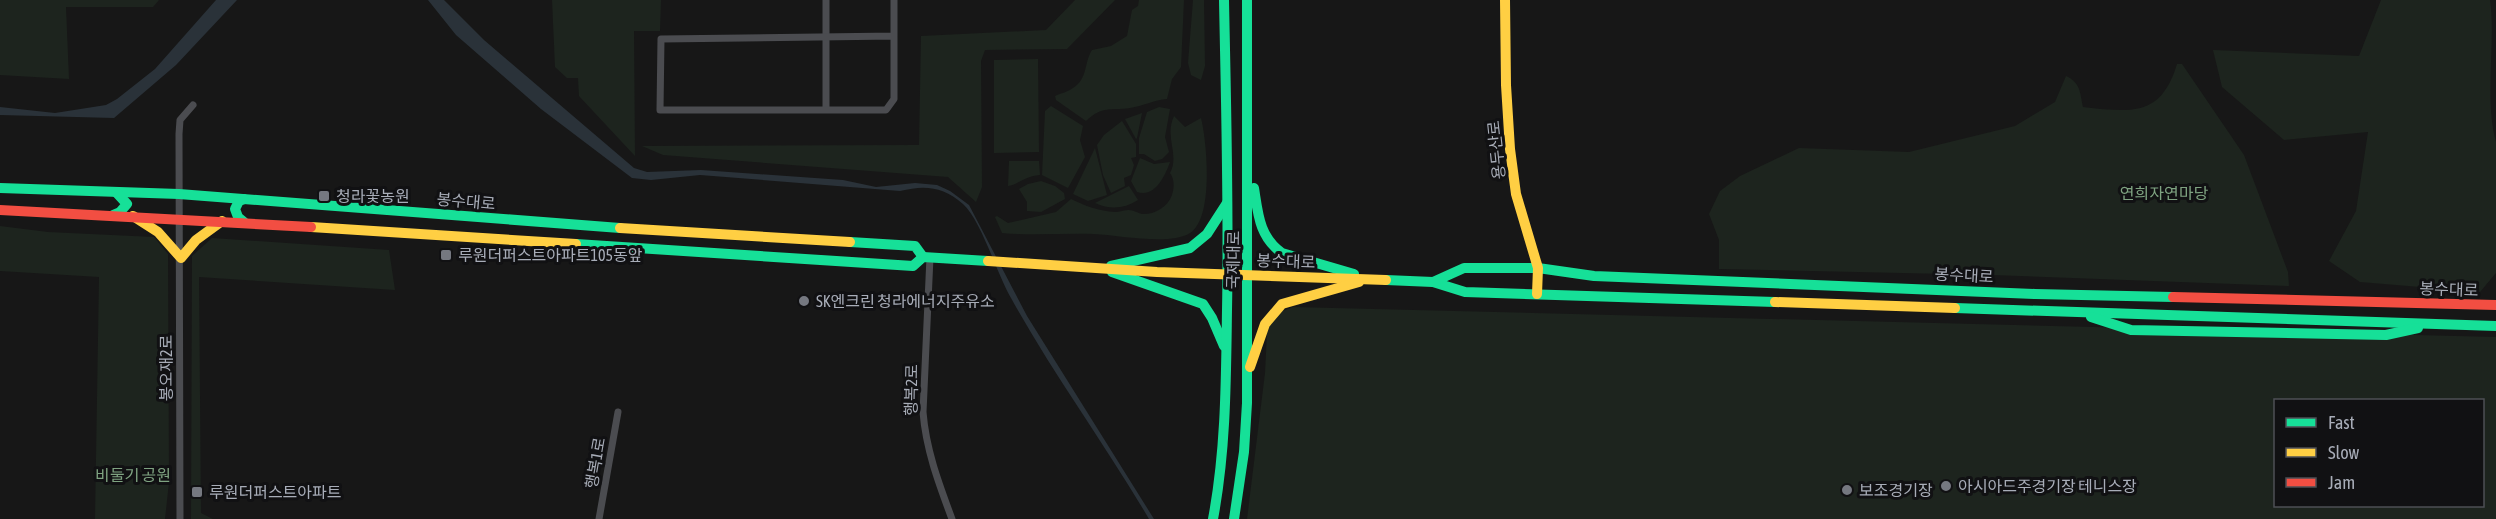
<svg xmlns="http://www.w3.org/2000/svg" width="2496" height="519" viewBox="0 0 2496 519" font-family="'Asap Condensed','Noto Sans KR',sans-serif">
<style>
.green{fill:#1d241e;fill-rule:evenodd}
.water{fill:#2a3239}
.lines{fill:none;stroke-linecap:round;stroke-linejoin:round}
.street{stroke:#4b4c50;stroke-width:7}
.fast{stroke:#16e098;stroke-width:10}
.slow{stroke:#ffcf43;stroke-width:10}
.jam{stroke:#f24e42;stroke-width:10}
.poi-dot{fill:#757880;stroke:#111113;stroke-width:2}
.labels{text-anchor:middle;dominant-baseline:central;stroke-width:6;stroke-linejoin:round;paint-order:stroke}
.street-label{font-size:16px;fill:#a8adb8;stroke:#111113}
.park-label{font-size:16px;fill:#7fa381;stroke:#111113}
.poi-label{font-size:16px;fill:#a8adb8;stroke:#111113;text-anchor:start}
</style>
<rect width="100%" height="100%" fill="#171717"/>
<g class="green">
<polygon points="0,0 159,0 153,7 66,7 69,79 0,75"/>
<polygon points="552,0 661,0 660,31 634,31 635,156 579,96 578,78 567,78 555,67"/>
<polygon points="1075,0 1115,0 1067,49 985,50 981,61 982,187 976,202 948,177 663,155 642,146 919,145 921,36 1046,30"/>
<path d="M1139,0H1184L1181,67L1172,79L1167,99C1154,100 1143,106 1130,108C1110,111 1103,105 1086,121L1056,100L1055,96C1061,93 1068,92 1073,88C1088,79 1084,62 1092,50L1111,46L1127,36L1132,10L1138,6Z"/>
<polygon points="1193,0 1204,0 1205,66 1201,80 1191,75 1188,63"/>
<path d="M2381,0H2490C2496,40 2484,100 2496,142V273L2480,292L2360,282L2329,261L2356,211L2368,132L2284,140L2222,87L2213,50L2359,56Z"/>
<polygon points="1038,59 1039,152 994,153 994,60"/>
<path d="M2177,64H2182L2244,155L2288,272L2289,286L1992,275L1719,269V240L1709,214L1720,191L1740,176L1799,148L1909,152L2015,126L2055,102L2066,76C2081,83 2080,93 2083,107C2130,112 2161,118 2177,64Z"/>
<polygon points="1051,106 1083,126 1080,140 1085,157 1068,188 1042,175 1045,111"/>
<polygon points="1159,107 1170,109 1165,137 1169,152 1162,159 1155,161 1144,154 1139,154 1139,138 1147,112"/>
<polygon points="1142,113 1137,138 1136,139 1125,119"/>
<path d="M1174,116L1185,127L1201,118C1207,142 1214,218 1190,233C1169,246 1119,235 1094,234C1063,233 1033,236 1002,233L995,217L997,216L1008,223L1056,212L1071,199C1085,206 1099,211 1115,212C1120,212 1124,210 1129,210C1133,210 1138,213 1142,214C1154,215 1168,207 1172,195C1174,188 1175,180 1170,173C1180,154 1164,138 1174,116Z"/>
<polygon points="1122,121 1136,144 1136,157 1131,158 1134,165 1131,175 1124,178 1125,186 1111,193 1103,175 1097,145 1104,135"/>
<polygon points="1095,148 1107,195 1088,201 1073,194"/>
<path d="M1140,158L1154,164L1170,162C1165,176 1155,198 1137,192L1131,181Z"/>
<path d="M1009,161H1039L1040,175C1024,176 1018,185 1008,186Z"/>
<polygon points="1041,181 1055,186 1064,193 1065,199 1041,212 1027,211 1027,202 1019,189 1028,184"/>
<path d="M1129,186L1138,200C1124,209 1110,210 1095,203Z"/>
<polygon points="0,226 48,232 154,237 168,254 169,482 165,519 95,519 99,277 0,271"/>
<polygon points="212,238 389,250 395,290 199,277 201,513 213,519 191,519 192,256"/>
<path d="M1293,307L2496,337V519H1247L1265,373L1267,333L1270,324L1280,312ZM2276,400H2482V506H2276Z"/>
</g>
<g class="water">
<polygon points="216,0 237,0 176,65 114,118 0,115 0,107 55,113 106,105 117,99 155,69"/>
<path d="M428,0H444L484,40L634,168L647,172L701,170L843,180L876,187L915,183L937,185L950,191L969,205L1027,316L1154,519H1149C1105,444 1053,374 1011,298C997,274 981,220 963,204C943,186 924,185 900,191L700,175L651,180L632,178L541,109L456,35Z"/>
</g>
<g class="lines">
<g class="street">
<polyline points="826,0 826,109"/>
<polyline points="894,0 894,99 886,110 660,110 661,39 894,36"/>
<path d="M930,257L923,412C926,450 939,484 952,519"/>
<polyline points="180,519 179,134 180,120 193,105"/>
<polyline points="599,519 618,412"/>
</g>
<g class="fast">
<polyline points="0,188 179,194 620,228"/>
<path d="M1254,188C1258,213 1259,237 1282,253L1354,274"/>
<polyline points="244,199 239,201 235,209 238,217 244,222"/>
<polyline points="113,215 120,212 127,204 116,192"/>
<polyline points="850,242 915,246 923,257"/>
<polyline points="576,244 913,266 923,257 988,261"/>
<polyline points="1111,266 1190,248 1207,234 1227,203"/>
<polyline points="1112,272 1203,304 1212,318 1224,346"/>
<polyline points="1386,280 1433,282 1465,292 1775,302"/>
<polyline points="1433,282 1464,268 1538,268 1594,276 2035,294 2173,297"/>
<polyline points="1955,308 2496,326"/>
<polyline points="2091,317 2131,330 2386,335 2418,328"/>
<path d="M1213,519C1226,450 1226,380 1227,310C1229,207 1226,103 1224,0"/>
<polyline points="1234,519 1244,452 1247,403 1247,0"/>
</g>
<g class="slow">
<polyline points="1505,0 1506,85 1510,149 1516,194 1538,268 1537,294"/>
<polyline points="133,216 158,232 181,258 196,240 222,221"/>
<polyline points="311,227 576,244"/>
<polyline points="620,228 850,242"/>
<polyline points="988,261 1157,272 1386,280"/>
<polyline points="1775,302 1955,308"/>
<polyline points="1250,367 1265,324 1282,304 1359,282"/>
</g>
<g class="jam">
<polyline points="0,210 311,227"/>
<polyline points="2173,297 2496,305"/>
</g>
</g>
<g class="poi-dot">
<rect x="318" y="190" width="12" height="12" rx="3"/>
<rect x="440" y="249" width="12" height="12" rx="3"/>
<circle cx="804" cy="301" r="6"/>
<circle cx="1946" cy="486" r="6"/>
<circle cx="1847" cy="490" r="6"/>
<rect x="191" y="486" width="12" height="12" rx="3"/>
</g>
<g class="labels">
<g class="street-label">
<text transform="translate(1496 150) rotate(-96)">용두산로</text>
<text transform="translate(466 201) rotate(5)">봉수대로</text>
<text transform="translate(1233 260) rotate(-89)">국제대로</text>
<text transform="translate(1286 261) rotate(2)">봉수대로</text>
<text transform="translate(1964 275) rotate(3)">봉수대로</text>
<text transform="translate(2449 289) rotate(2)">봉수대로</text>
<text transform="translate(166 368) rotate(-90)">봉오재2로</text>
<text transform="translate(911 390) rotate(-89)">행복2로</text>
<text transform="translate(595 463) rotate(-80)">행복1로</text>
</g>
<g class="park-label">
<text x="2164" y="193">연희자연마당</text>
<text x="133" y="475">비둘기 공원</text>
</g>
<g class="poi-label">
<text x="336" y="196">청라꽃농원</text>
<text x="458" y="255">루원더퍼스트아파트105동앞</text>
<text x="816" y="301">SK엔크린 청라에너지주유소</text>
<text x="1958" y="486">아시아드주경기장 테니스장</text>
<text x="1859" y="490">보조경기장</text>
<text x="209" y="492">루원더퍼스트아파트</text>
</g>
</g>
<rect x="2274" y="399" width="210" height="108" fill="#111113" stroke="#4d4f55" stroke-width="1.5"/>
<rect x="2286" y="418" width="30" height="9" fill="#16e098" stroke="#4d4f55" stroke-width="1.5"/>
<text x="2328" y="429" font-size="18" fill="#a8adb8">Fast</text>
<rect x="2286" y="448" width="30" height="9" fill="#ffcf43" stroke="#4d4f55" stroke-width="1.5"/>
<text x="2328" y="459" font-size="18" fill="#a8adb8">Slow</text>
<rect x="2286" y="478" width="30" height="9" fill="#f24e42" stroke="#4d4f55" stroke-width="1.5"/>
<text x="2328" y="489" font-size="18" fill="#a8adb8">Jam</text>
</svg>
